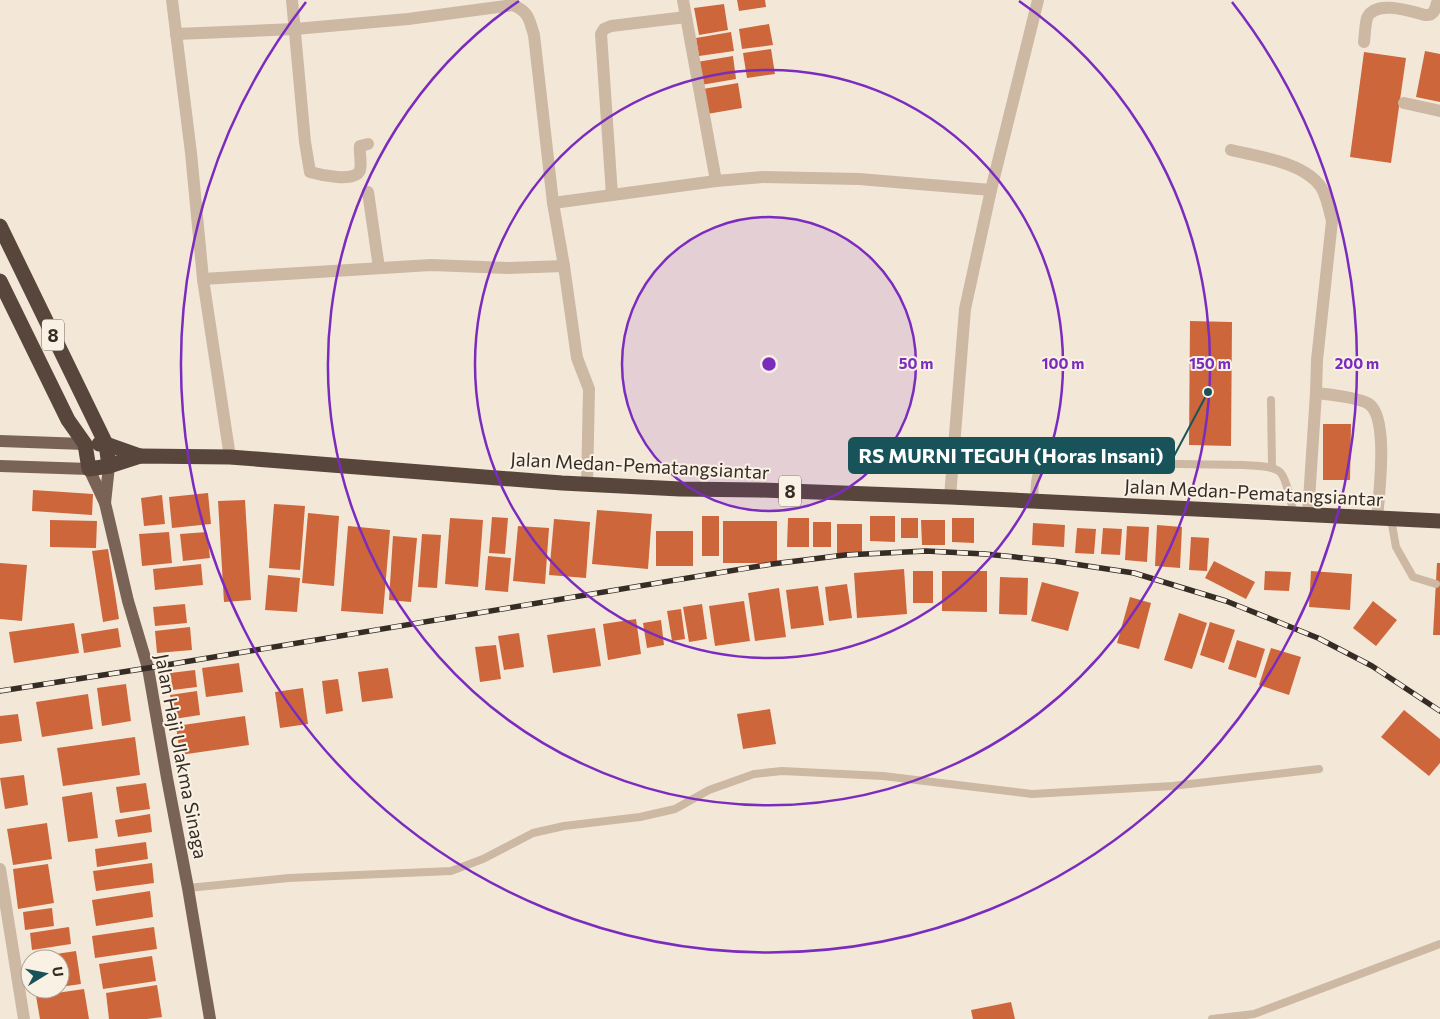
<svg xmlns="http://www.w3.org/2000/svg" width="1440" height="1019" viewBox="0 0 1440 1019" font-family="Commissioner,sans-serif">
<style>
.building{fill:#ce663b}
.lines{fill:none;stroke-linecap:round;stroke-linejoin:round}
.lane{stroke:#ccb8a3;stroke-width:8}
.street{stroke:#ccb8a3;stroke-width:12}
.primary{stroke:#796356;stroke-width:12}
.highway{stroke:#58463c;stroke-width:15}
.rail-casing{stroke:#362c26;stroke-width:5.5}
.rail{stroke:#faf1e5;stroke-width:4;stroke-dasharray:11;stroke-linecap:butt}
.ring{fill:none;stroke:#7b2cbf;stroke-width:2.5}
.labels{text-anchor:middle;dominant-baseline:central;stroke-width:4;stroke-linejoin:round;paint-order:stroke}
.shield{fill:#faf1e5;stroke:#71675f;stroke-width:1}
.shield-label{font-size:18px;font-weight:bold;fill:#362c26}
.street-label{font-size:19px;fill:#362c26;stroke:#faf1e5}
.centre{fill:#7b2cbf;stroke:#faf1e5;stroke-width:2.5}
.ring-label{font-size:15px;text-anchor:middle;font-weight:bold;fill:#7b2cbf;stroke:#faf1e5;stroke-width:4;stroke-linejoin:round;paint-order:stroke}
.leader{fill:none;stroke:#19535a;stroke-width:2}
.callout-dot{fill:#19535a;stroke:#faf1e5;stroke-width:2}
.callout{fill:#19535a;stroke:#19535a;stroke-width:2}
.callout-label{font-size:20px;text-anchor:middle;font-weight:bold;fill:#fff}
</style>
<rect width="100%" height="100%" fill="#f3e8d8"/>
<g class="building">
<polygon points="737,0 765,0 766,7 739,11"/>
<polygon points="724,4 728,30 699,35 694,8"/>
<polygon points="769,24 773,45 742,49 739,29"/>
<polygon points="731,32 734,51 699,56 696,38"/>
<polygon points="771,49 775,74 747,78 743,53"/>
<polygon points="1425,51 1440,54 1440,102 1416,97"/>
<polygon points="1364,52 1406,58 1391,163 1350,157"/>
<polygon points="733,56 736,79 701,85 697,62"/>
<polygon points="738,83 742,108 707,114 703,89"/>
<polygon points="1190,321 1232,322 1231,446 1189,445"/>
<polygon points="1323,424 1351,424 1350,480 1323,480"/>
<polygon points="33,490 93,494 92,515 32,511"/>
<polygon points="208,493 211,524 172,528 169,497"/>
<polygon points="162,495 165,524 144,526 141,498"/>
<polygon points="245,500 251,600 224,602 218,501"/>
<polygon points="274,504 305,506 300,570 269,568"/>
<polygon points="597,510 652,514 648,569 592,564"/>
<polygon points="308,513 339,516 334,586 302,583"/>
<rect x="702" y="516" width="17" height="40"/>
<polygon points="870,516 895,516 895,542 870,541"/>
<polygon points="492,517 508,518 505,554 489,553"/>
<polygon points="450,518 483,520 478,587 445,584"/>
<polygon points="788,518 809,518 809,547 787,547"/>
<rect x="901" y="518" width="17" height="20"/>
<polygon points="952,518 974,518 974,543 952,542"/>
<polygon points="554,519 590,522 586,578 549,575"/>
<polygon points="50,520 97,521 96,548 50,547"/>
<polygon points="921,520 945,520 945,545 922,545"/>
<rect x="723" y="521" width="54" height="42"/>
<rect x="813" y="522" width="18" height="25"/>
<polygon points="1033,523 1065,525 1064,547 1032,545"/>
<rect x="837" y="524" width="25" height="30"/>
<polygon points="1157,525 1182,527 1180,568 1155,566"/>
<polygon points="348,526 390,530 383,614 341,611"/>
<polygon points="518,526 549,528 545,584 513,581"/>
<polygon points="1127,526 1149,527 1147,562 1125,560"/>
<polygon points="1077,528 1096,529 1094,554 1075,553"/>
<polygon points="1103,528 1122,529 1120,555 1101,554"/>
<rect x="656" y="531" width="37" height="35"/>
<polygon points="169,532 172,563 142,566 139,534"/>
<polygon points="207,532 210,558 183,561 180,534"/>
<polygon points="422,534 441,535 437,588 418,587"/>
<polygon points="393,536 417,538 411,602 389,600"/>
<polygon points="1191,537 1209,538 1207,571 1189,570"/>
<polygon points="108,549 119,619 103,622 92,551"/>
<polygon points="488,556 511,558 508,592 485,590"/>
<polygon points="1214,561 1255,582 1246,599 1205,578"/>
<polygon points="0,563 27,565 22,621 0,619"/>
<polygon points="1437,563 1440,563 1440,635 1433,635"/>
<polygon points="201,564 203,585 155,590 153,569"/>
<polygon points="904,569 907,614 857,618 854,573"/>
<rect x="913" y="571" width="20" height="32"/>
<polygon points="942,571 987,571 987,612 942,611"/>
<polygon points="1265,571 1291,572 1289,591 1264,590"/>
<polygon points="1311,571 1352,574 1350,610 1309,607"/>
<polygon points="268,575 300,578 297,612 265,610"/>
<polygon points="1000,577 1028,578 1027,615 999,614"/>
<polygon points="1042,582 1079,592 1068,631 1031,621"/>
<polygon points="847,584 852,618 829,621 825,587"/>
<polygon points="818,586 824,625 791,629 786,590"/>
<polygon points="779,588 786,637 755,641 748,593"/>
<polygon points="1130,597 1151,603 1139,649 1117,643"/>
<polygon points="744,601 750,641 715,646 709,606"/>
<polygon points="1373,601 1397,620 1376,646 1353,628"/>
<polygon points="185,604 187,623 155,626 153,607"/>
<polygon points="702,604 707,639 689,642 683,607"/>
<polygon points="681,609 685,639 672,641 667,611"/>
<polygon points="1179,613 1207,623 1192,669 1164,660"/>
<polygon points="636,619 641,654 608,660 603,624"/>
<polygon points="661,620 664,645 647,648 643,623"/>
<polygon points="1210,622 1235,630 1224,663 1200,655"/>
<polygon points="74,623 79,653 14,663 9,632"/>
<polygon points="190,627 192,650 157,653 155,631"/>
<polygon points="118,628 121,647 84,653 81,634"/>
<polygon points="595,628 601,666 553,673 547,635"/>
<polygon points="519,633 524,667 504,670 498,636"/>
<polygon points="1237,640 1265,649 1256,678 1228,669"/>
<polygon points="496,645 501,679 480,682 475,647"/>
<polygon points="1271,648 1301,657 1289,695 1259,685"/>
<polygon points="239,663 243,692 206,697 202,668"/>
<polygon points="388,668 393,698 362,702 358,672"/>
<polygon points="195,670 197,687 173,690 170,673"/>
<polygon points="338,679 343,711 326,714 322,681"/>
<polygon points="126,684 131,721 102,726 97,688"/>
<polygon points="303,688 308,724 280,728 275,692"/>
<polygon points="197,691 200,715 174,719 170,695"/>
<polygon points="88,694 93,729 42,737 36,702"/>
<polygon points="770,709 776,744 743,749 737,714"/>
<polygon points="1404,710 1440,739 1440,763 1429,776 1381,737"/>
<polygon points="18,714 22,741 0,744 0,716"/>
<polygon points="245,716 249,745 180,755 176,726"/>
<polygon points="135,737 140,775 63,786 57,748"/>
<polygon points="24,775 28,805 5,809 0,778"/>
<polygon points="146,783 150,809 120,813 116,787"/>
<polygon points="92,792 98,838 68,842 62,797"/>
<polygon points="150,814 152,832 118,837 115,820"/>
<polygon points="47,823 52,859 13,865 7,829"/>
<polygon points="146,842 148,859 97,867 95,849"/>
<polygon points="152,863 154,883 96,891 93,871"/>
<polygon points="48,864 54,903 18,909 13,869"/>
<polygon points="150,891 153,917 96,926 92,900"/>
<polygon points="52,908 54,926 25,930 23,912"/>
<polygon points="69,927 71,944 32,950 30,933"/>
<polygon points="154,927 157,949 95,958 92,936"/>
<polygon points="76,951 81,984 60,987 60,959 37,959 36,957"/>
<polygon points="152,956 156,981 103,989 99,964"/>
<polygon points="157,985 162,1017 147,1019 109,1019 106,993"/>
<polygon points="84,989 89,1019 40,1019 36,996"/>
<polygon points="1011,1002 1015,1019 973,1019 971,1010"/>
</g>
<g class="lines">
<g class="lane">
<polyline points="1271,400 1272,468"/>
<path d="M1034,502C1035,487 1033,472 1045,462L1244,465C1253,466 1272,465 1280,472C1287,479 1291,504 1294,514"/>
<polyline points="1391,519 1396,547 1413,577 1436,584"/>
<polyline points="188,888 289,878 451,871 483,859 533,833 564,826 640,817 675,809 709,790 754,774 782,771 883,776 1032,794 1172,786 1319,769"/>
<polyline points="1212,1019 1254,1014 1440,944"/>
</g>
<g class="street">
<polyline points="172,0 191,153 203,279 230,457"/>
<path d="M292,0L305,142L310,172C320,175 356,183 360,170C362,163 359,153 360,146L368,144"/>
<polyline points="683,0 716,181"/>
<path d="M176,34L295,29L408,19L513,5C529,12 529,19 534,35L553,203L564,266L577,358L589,389L587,485"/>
<path d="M1364,42C1365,34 1365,26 1367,18C1375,0 1407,10 1425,15C1435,16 1435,8 1438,0"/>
<polyline points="1404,103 1440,111"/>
<path d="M1231,150C1259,157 1304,162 1321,187C1327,197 1329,210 1332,221L1317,360L1316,393C1328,394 1360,398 1369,404C1389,418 1379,494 1377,518"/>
<polyline points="368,192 379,268"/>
<polyline points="612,195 601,34 604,29 611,26 686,17"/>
<polyline points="553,203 716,181 763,177 859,179 991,190"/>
<polyline points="203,279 431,265 508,268 564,266"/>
<polyline points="950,497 965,309 991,190 1038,0"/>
<polyline points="1308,515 1316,393"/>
<polyline points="0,869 24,1019"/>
</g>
<g class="primary">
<polyline points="0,441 85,444"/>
<polyline points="0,466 89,469 105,503 128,601 148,668 167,778 188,888 210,1019"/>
<polyline points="105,503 109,466"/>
</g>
<g class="highway">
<polyline points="0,226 106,444 109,466"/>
<polyline points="0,281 68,420 85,444 89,469 109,466 140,456 230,457 562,483 680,489 759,490 950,497 1440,521"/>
<polyline points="99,444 106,444 140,456"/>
</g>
<g class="rail-casing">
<polyline id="rail" points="0,691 148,668 772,564 845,555 926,551 985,554 1054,561 1134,573 1226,601 1318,638 1372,666 1440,711"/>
</g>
<use href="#rail" class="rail"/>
</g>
<circle cx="769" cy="364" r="147" fill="#7b2cbf" fill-opacity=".12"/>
<g class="ring">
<circle cx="769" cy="364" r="147"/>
<circle cx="769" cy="364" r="294"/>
<path d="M1019 1A441 441 0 1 1 519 1"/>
<path d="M1232 2A588 588 0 1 1 306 2"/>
</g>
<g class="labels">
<g class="shield">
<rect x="42" y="319.5" width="22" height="31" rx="4"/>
<rect x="779" y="475.5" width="22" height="31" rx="4"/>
</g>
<g class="shield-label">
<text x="53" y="335">8</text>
<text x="790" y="491">8</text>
</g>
<g class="street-label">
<text transform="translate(640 465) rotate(3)">Jalan Medan-Pematangsiantar</text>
<text transform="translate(1254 492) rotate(3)">Jalan Medan-Pematangsiantar</text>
<text transform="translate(182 756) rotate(79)">Jalan Haji Ulakma Sinaga</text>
</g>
</g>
<circle cx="769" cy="364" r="8" class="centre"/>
<g class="ring-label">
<text x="916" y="369">50 m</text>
<text x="1063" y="369">100 m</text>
<text x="1210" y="369">150 m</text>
<text x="1357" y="369">200 m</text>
</g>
<path class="leader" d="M1208 392L1174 456"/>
<circle class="callout-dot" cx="1208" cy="392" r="5"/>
<rect class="callout" x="849" y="438" width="325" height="35" rx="5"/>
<g class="callout-label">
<text x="1011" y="463">RS MURNI TEGUH (Horas Insani)</text>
</g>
<g transform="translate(45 974) rotate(80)"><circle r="24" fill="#faf1e5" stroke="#aca299"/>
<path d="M0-4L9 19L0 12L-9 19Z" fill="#19535a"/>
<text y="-8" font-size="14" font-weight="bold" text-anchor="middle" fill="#362c26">U</text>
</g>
</svg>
